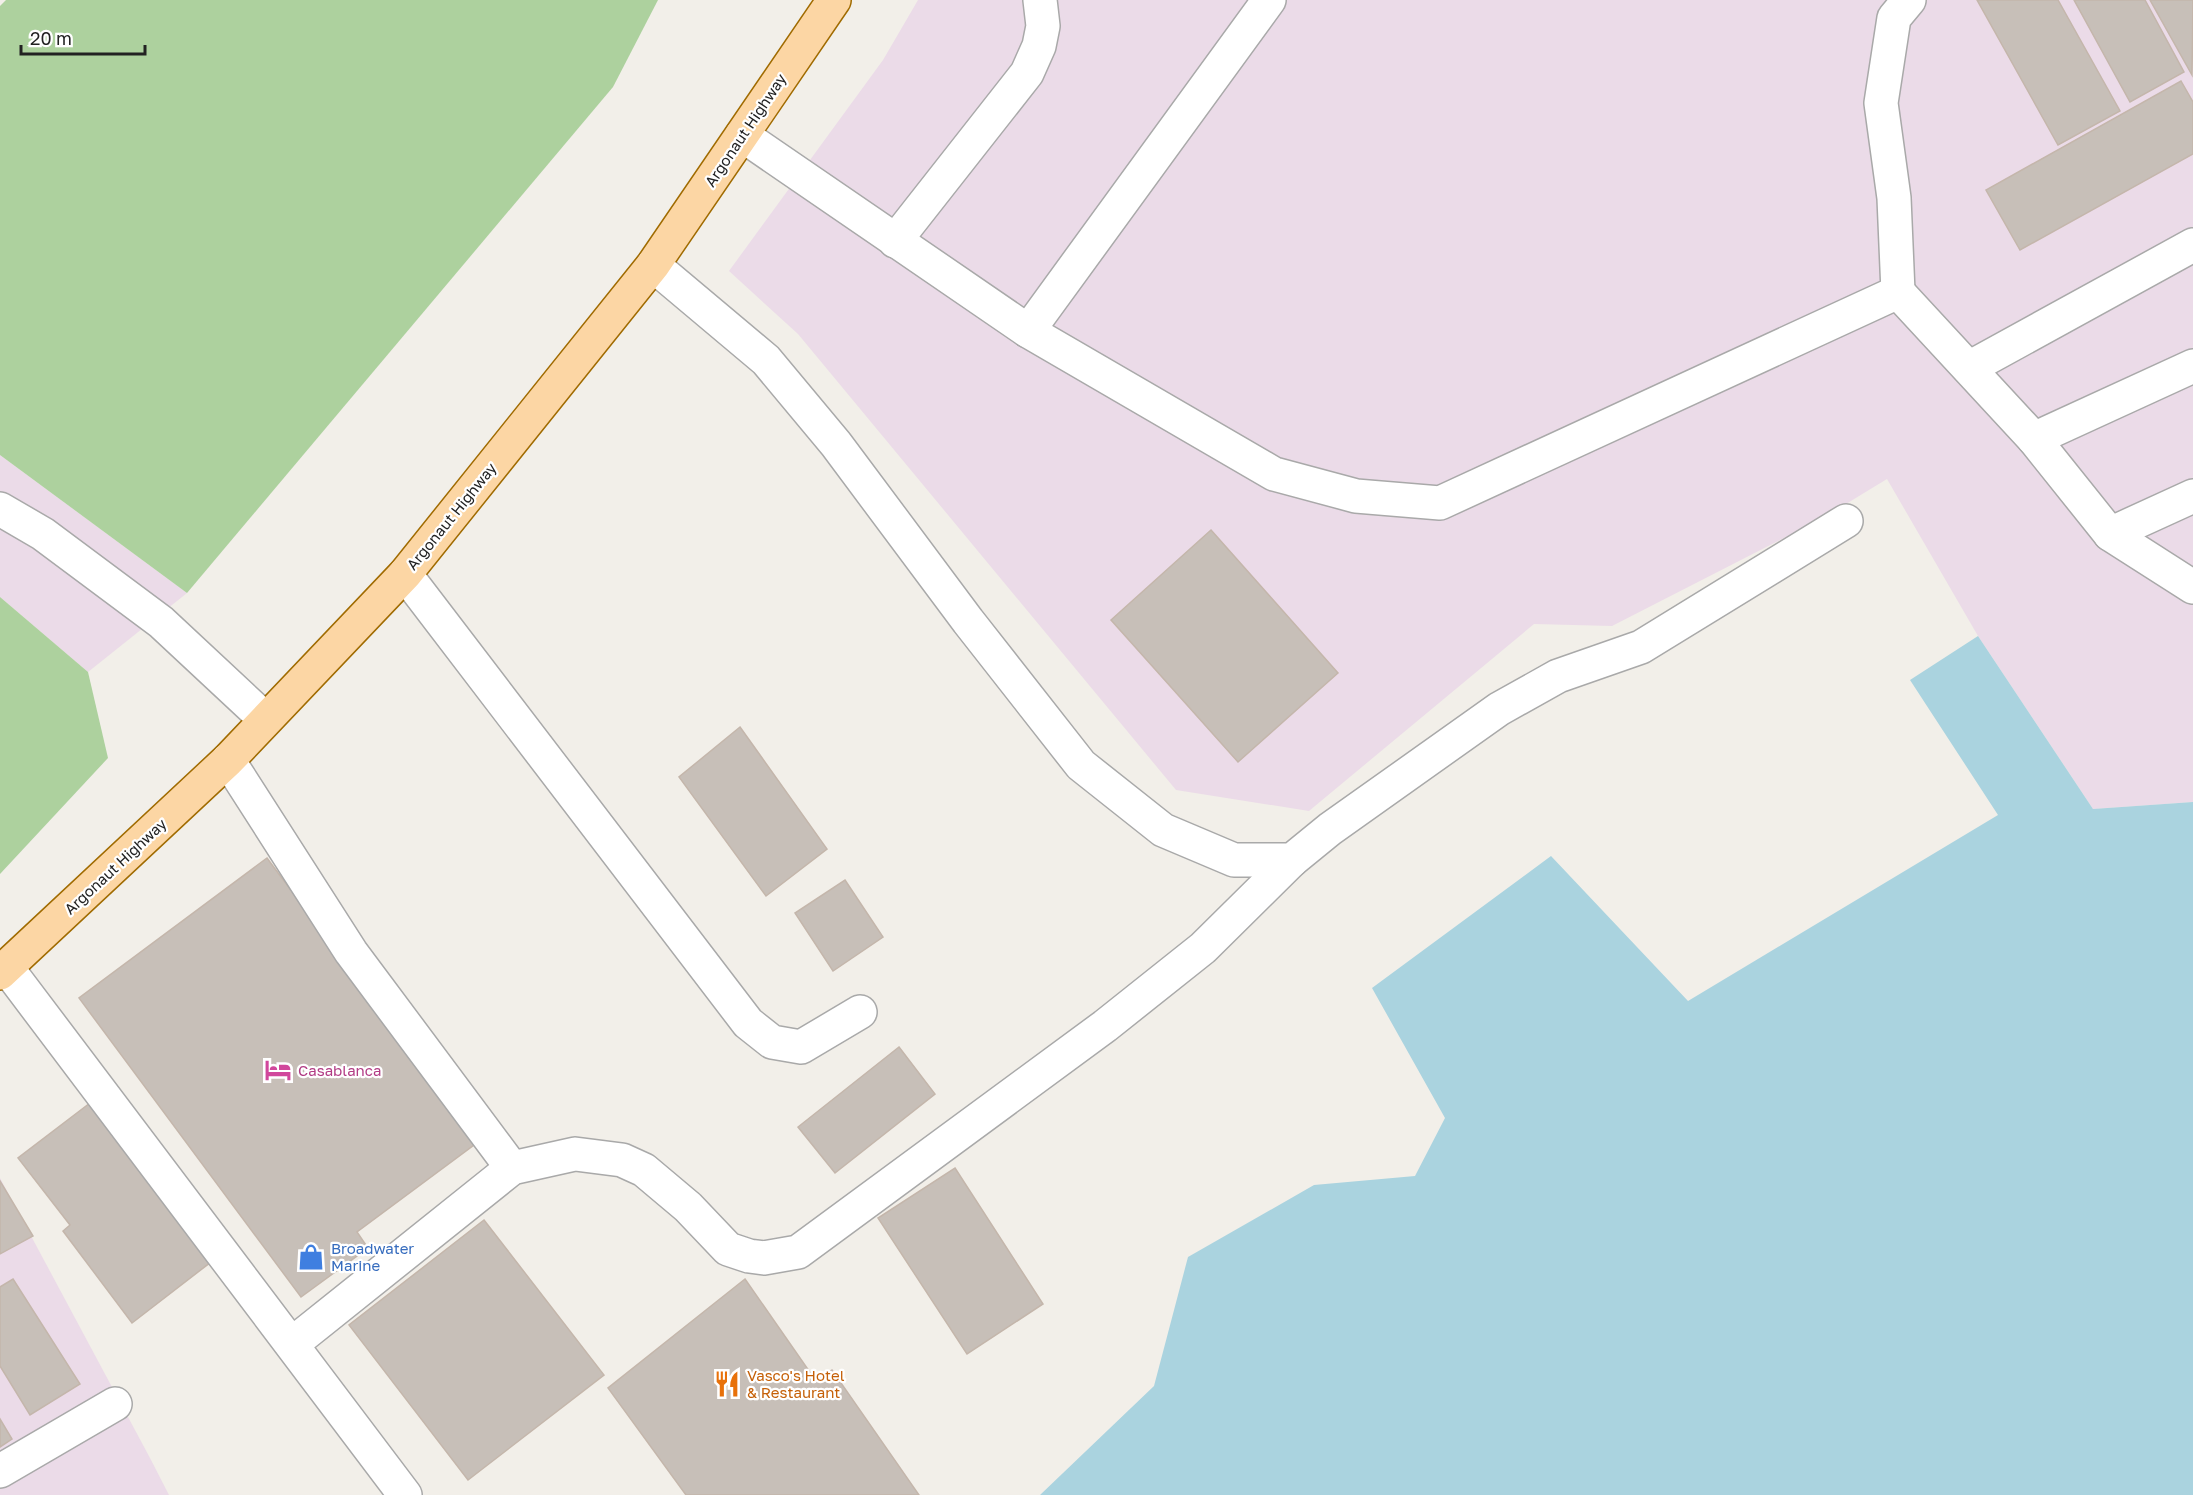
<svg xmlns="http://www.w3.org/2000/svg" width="2193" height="1495" viewBox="0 0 2193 1495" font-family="'Golos Text',sans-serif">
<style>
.industrial{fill:#ebdbe8}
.forest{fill:#add19e}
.water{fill:#aad3df}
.building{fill:#c7bfb8;stroke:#c4b6ab;stroke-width:1.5}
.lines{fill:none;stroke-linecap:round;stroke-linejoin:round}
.minor-casing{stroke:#a9a9a9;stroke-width:36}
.major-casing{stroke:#a06b00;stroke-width:36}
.minor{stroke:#fff;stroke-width:33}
.major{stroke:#fcd6a4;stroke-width:33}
.labels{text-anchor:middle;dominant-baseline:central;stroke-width:4.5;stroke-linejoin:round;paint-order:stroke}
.street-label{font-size:15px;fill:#222;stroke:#fff}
.hotel-label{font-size:15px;fill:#b23c85;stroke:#fff;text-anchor:start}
.shop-label{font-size:15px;fill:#366cbe;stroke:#fff;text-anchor:start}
.food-label{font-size:15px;fill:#c56008;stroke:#fff;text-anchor:start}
</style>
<rect width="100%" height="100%" fill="#f2efe9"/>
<g class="industrial">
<polygon points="918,0 2193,0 2193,802 2093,809 1978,636 1887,479 1823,518 1612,626 1534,624 1309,811 1176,790 798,334 729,271 883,60"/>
<polygon points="0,455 187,593 88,672 0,597"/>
<polygon points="0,1178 150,1458 169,1495 0,1495"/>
</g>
<g class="forest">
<polygon points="6,0 658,0 613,87 187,593 0,455 0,6"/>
<polygon points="0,597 88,672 108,758 0,874"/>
</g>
<polygon class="water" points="1978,636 2093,809 2193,802 2193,1495 1040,1495 1154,1386 1188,1257 1314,1185 1415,1176 1445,1118 1372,988 1551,856 1688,1001 1998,815 1910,680"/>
<g class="building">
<polygon points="1977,0 2058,0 2120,111 2058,145"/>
<polygon points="2074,0 2145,0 2184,72 2130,102"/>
<polygon points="2150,0 2193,0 2192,75"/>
<polygon points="2181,81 2193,102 2193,154 2020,250 1986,190"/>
<polygon points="1211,530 1338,673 1238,762 1111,620"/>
<polygon points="740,727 827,849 766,896 679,777"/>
<polygon points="267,858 478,1142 357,1232 368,1248 301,1297 79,998"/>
<polygon points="845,880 883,937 833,971 795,913"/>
<polygon points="899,1047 935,1094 835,1173 798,1127"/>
<polygon points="90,1103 211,1262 132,1323 63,1231 70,1225 18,1158"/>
<polygon points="955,1168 1043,1304 967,1354 878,1218"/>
<polygon points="0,1181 33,1236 0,1254"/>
<polygon points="484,1220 604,1375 468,1480 349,1325"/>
<polygon points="13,1279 80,1384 30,1415 0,1366 0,1287"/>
<polygon points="745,1279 816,1381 832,1370 919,1495 686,1495 608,1388"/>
<polygon points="0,1419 12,1439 0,1447"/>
</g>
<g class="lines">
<g class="minor-casing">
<g id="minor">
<polyline points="742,135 1028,331 1269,0"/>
<polyline points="895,241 1027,73 1039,46 1043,26 1040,0"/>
<polyline points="653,265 766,360 836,444 968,621 1081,765 1163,830 1234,860 1292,860 1330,829 1499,709 1558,676 1641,647 1846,521"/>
<polyline points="1898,292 2034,439 2110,534 2193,587"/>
<polyline points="1028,331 1274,474 1356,496 1440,503 1898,292 1894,198 1881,103 1894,18 1909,0"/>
<polyline points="1969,368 2193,245"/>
<polyline points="2034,439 2193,366"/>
<polyline points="0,509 43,534 161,622 265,719"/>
<polyline points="2110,534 2193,496"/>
<polyline points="405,574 748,1023 772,1042 801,1047 860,1012"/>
<polyline points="228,760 351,952 512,1168"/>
<polyline points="7,968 405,1495"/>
<polyline points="292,1344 512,1168 575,1154 622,1160 644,1170 688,1207 728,1249 749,1256 764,1258 798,1252 1105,1026 1203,948 1292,860"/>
<polyline points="0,1471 115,1404"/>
</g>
</g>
<g class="major-casing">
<polyline id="major" points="0,973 228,760 405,574 653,265 834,0"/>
</g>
<use href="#minor" class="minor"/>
<use href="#major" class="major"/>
</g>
<defs>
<g id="hotel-bare" transform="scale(2.07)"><path d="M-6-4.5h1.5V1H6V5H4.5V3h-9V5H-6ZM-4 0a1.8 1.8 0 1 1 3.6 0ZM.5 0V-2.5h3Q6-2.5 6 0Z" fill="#d1479c" stroke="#fff" stroke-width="2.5" paint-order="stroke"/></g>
<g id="shop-bare" transform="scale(2.07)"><path d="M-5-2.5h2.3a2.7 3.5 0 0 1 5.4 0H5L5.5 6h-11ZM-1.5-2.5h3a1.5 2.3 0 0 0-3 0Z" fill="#3f7fe0" stroke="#fff" stroke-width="2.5" paint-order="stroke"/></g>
<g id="restaurant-bare" transform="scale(2.07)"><path d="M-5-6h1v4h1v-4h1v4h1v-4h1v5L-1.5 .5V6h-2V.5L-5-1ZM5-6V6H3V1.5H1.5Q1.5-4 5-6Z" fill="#e8710a" stroke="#fff" stroke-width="2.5" paint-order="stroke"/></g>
</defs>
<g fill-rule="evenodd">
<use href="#hotel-bare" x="278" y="1070"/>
<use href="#shop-bare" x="311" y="1257"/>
<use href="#restaurant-bare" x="727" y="1384"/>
</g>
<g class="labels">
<g class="street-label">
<text transform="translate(745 130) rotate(-56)">Argonaut Highway</text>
<text transform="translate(451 516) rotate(-51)">Argonaut Highway</text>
<text transform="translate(115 866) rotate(-43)">Argonaut Highway</text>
</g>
<g class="hotel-label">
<text x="298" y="1070">Casablanca</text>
</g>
<g class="shop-label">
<text x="331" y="1248">Broadwater<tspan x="331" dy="17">Marine</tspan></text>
</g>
<g class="food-label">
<text x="747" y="1375">Vasco's Hotel<tspan x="747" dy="17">&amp; Restaurant</tspan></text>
</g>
</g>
<path d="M21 45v9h124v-9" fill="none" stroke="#222222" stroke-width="3"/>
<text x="30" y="45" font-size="18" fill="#222222" stroke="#ffffff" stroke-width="4.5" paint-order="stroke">20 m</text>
</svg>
